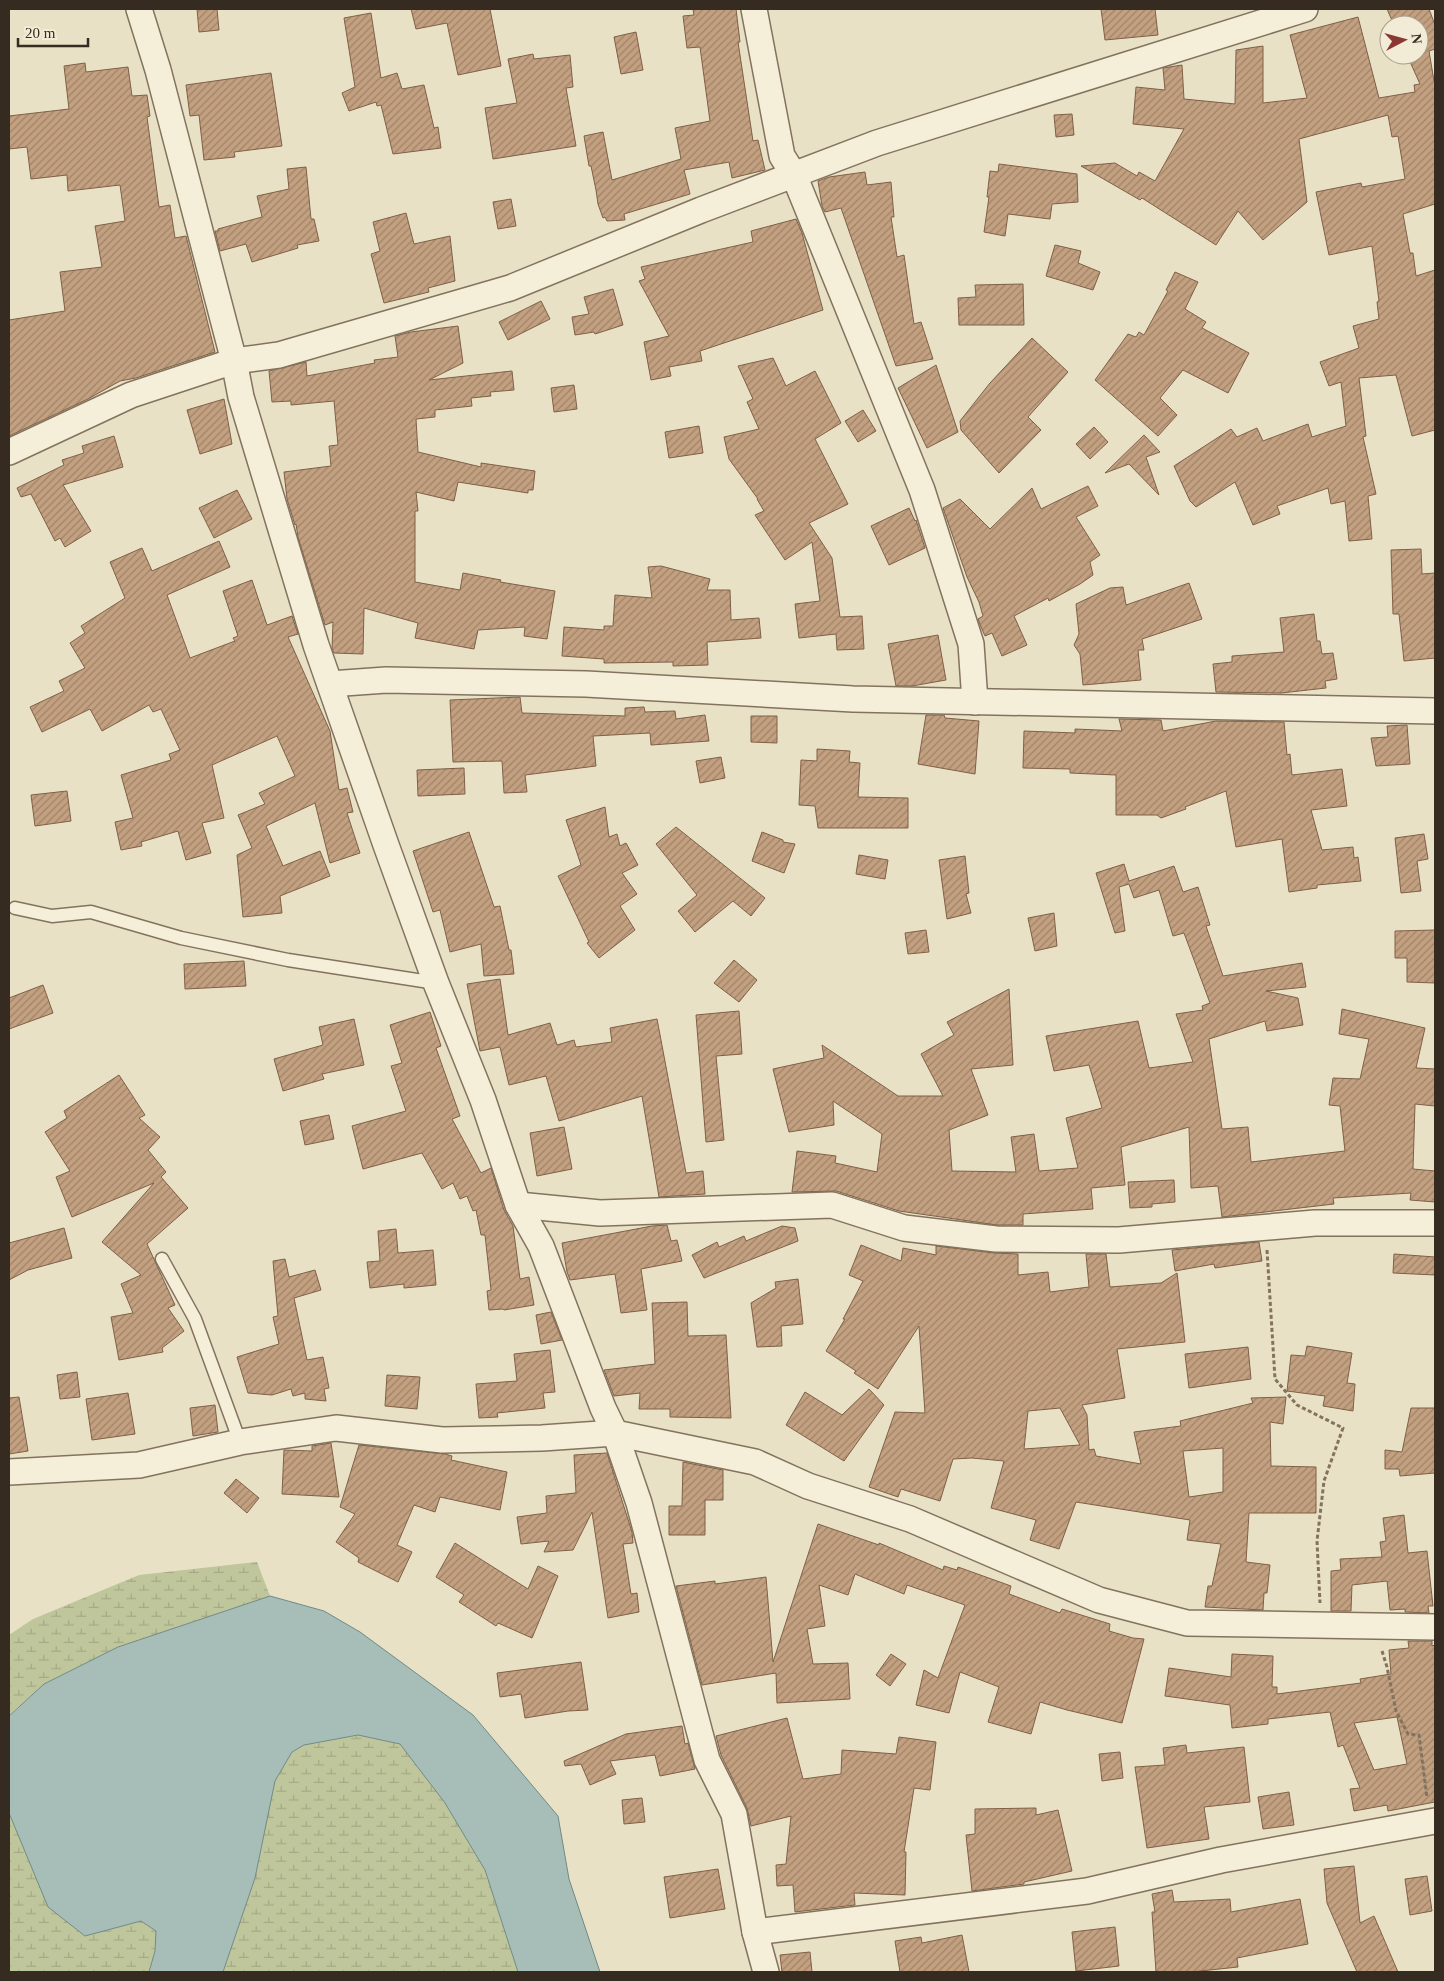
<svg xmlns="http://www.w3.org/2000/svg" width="1444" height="1981" viewBox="0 0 1444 1981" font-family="'Times New Roman',serif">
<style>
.wetland{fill:url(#wetland-marsh)}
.water{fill:#a7bdb8;stroke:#6f8b85}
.building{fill:url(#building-hatch);stroke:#7f6046;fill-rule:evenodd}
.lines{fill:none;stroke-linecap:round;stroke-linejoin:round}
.lane-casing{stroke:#83735e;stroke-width:15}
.street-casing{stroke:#83735e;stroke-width:28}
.path{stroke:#83735e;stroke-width:3;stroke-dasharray:4 2.5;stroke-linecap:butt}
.lane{stroke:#f5eed9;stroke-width:12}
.street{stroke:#f5eed9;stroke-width:25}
</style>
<defs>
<pattern id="wetland-marsh" width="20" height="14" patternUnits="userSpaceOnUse" patternTransform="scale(1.25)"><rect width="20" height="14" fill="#bfc69b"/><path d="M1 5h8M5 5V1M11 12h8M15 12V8" fill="none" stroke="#a5aa85"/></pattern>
<pattern id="building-hatch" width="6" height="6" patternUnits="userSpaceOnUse" patternTransform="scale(1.25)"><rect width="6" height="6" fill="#c3a080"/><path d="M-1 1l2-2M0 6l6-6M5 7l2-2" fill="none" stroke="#9f8368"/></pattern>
</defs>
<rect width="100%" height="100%" fill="#e9e1c6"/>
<g class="wetland">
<polygon points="257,1562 270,1596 118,1647 44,1684 9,1715 9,1635 33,1619 139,1575"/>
<polygon points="358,1735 400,1744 445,1803 485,1870 518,1972 223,1972 255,1878 275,1781 292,1752 304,1745"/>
<polygon points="9,1813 48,1907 85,1936 141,1921 156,1931 155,1951 149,1972 9,1972"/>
</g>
<polygon class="water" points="270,1596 324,1611 360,1632 473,1715 558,1816 569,1879 600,1972 518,1972 485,1870 445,1803 400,1744 358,1735 304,1745 292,1752 275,1781 255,1878 223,1972 149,1972 155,1951 156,1931 141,1921 85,1936 48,1907 9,1813 9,1716 44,1684 118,1647"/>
<g class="building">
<polygon points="197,9 217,9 219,30 199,32"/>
<polygon points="411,9 490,9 501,66 458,75 447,23 416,29"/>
<polygon points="693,9 736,9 740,42 738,42 753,141 758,140 765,170 732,178 729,162 684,170 690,194 624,214 625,220 607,221 605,217 603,218 598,204 596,190 591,166 589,166 584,136 603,132 612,180 681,159 675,128 710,121 700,47 687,48 683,16 694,15"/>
<polygon points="1101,9 1155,9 1158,35 1105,40"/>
<polygon points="1387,9 1429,9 1435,25 1435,49 1429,51 1434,81 1435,81 1435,204 1403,214 1410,253 1413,253 1416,276 1435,270 1435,430 1412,436 1396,375 1359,378 1366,436 1363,437 1376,494 1368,496 1372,539 1349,541 1345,501 1331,504 1328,488 1277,506 1280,514 1253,525 1235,482 1196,507 1190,501 1174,466 1231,429 1237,437 1257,428 1263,441 1308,424 1312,437 1346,426 1341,382 1329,386 1320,362 1359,348 1353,326 1379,319 1377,302 1379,301 1372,246 1329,255 1316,192 1361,183 1362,187 1405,179 1398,136 1392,137 1388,115 1299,139 1307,202 1263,240 1238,211 1216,245 1142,198 1140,200 1081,166 1115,163 1137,176 1139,172 1155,181 1184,129 1133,124 1136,87 1165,90 1163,68 1182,65 1184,99 1235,104 1236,50 1263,46 1263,103 1307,98 1290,35 1358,17 1379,98 1415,92 1414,85 1420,84 1407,55 1419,55 1419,25 1394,25"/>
<polygon points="371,13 381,78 397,73 402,89 424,85 434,128 438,127 441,148 393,154 381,105 377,106 376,102 349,111 342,93 355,87 344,18"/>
<polygon points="636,32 643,70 621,74 614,37"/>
<polygon points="533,54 534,59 570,55 573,87 566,88 576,146 493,159 485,108 517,103 508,59"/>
<polygon points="85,63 86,72 128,67 132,96 147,95 150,116 147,117 159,207 170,205 175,238 186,236 215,352 136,378 120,381 88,399 9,436 9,320 65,311 60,272 102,267 95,226 125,221 120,185 68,191 67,175 31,179 27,147 9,149 9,116 69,109 64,66"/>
<polygon points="271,73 282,146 234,152 235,157 204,160 199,115 190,116 186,85"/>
<polygon points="1072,114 1074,135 1056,137 1054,115"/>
<polygon points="999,164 1077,174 1078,202 1052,204 1050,219 1008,214 1005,236 984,232 989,197 987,197 990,171 998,172"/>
<polygon points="306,167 311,219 314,219 319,241 297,245 298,248 252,262 246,244 220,251 215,231 218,231 218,229 262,217 257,196 289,189 287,169"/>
<polygon points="865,172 867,185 891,182 894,217 891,217 897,257 904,255 914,324 921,322 933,359 896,366 841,208 825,212 822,206 818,181 829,177"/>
<polygon points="511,199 516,226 498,229 493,202"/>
<polygon points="406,213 414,244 450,236 455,281 428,288 429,292 384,303 371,254 380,251 373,222"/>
<polygon points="796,219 802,233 823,310 700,351 702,361 669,367 671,376 651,380 644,342 669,336 639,281 645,279 641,267 753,242 751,231"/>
<polygon points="1055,245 1081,251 1078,263 1100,272 1093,290 1046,276"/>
<polygon points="1175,272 1198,282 1185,309 1206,322 1202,328 1249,353 1228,393 1183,370 1160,398 1177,415 1158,436 1095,380 1128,334 1136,337 1139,332 1144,335 1168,291 1166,290"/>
<polygon points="1023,284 1024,325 959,325 958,298 976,297 975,285"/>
<polygon points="613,289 623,325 595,334 594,332 575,335 572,317 589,314 584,297"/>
<polygon points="541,301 550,319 508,340 499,322"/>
<polygon points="458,326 463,363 429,380 512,371 514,390 490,392 491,396 471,398 472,406 435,410 435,417 416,419 418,452 481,467 481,463 535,471 533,490 528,490 528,493 458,482 454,501 416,492 418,511 415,511 415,582 460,590 463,573 501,580 500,582 555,591 547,639 524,636 525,627 478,630 474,649 415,638 418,623 364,608 363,654 334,653 332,649 333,622 325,625 298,537 296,524 295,525 287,499 284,472 331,466 329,446 338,445 334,401 291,405 291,401 272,402 269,371 306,362 307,376 375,363 374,360 398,357 395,336 411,332"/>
<polygon points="1032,338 1068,372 1028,417 1041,430 999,473 961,430 960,421 990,383"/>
<polygon points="773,358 786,386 815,371 841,423 815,439 848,504 809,523 832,558 840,617 862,616 864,649 837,650 836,634 799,638 795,604 820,601 812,542 785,560 755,515 764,511 757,499 758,499 729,459 724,437 759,429 747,402 753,399 738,366"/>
<polygon points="936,365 958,432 927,448 898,388"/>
<polygon points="574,385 577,409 554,412 551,388"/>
<polygon points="224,399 232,444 200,454 187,410"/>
<polygon points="863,410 876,431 858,442 845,421"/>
<polygon points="699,426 703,453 669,458 665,432"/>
<polygon points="1094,427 1108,442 1090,459 1076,444"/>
<polygon points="1144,435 1160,452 1146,457 1159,495 1129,464 1105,473"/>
<polygon points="114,436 123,467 63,485 91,531 65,547 60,538 55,541 31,494 21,497 17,488 64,465 62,460 84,453 82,446"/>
<polygon points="1088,486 1098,506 1076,517 1100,555 1090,562 1093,575 1080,584 1049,601 1048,598 1014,616 1027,645 1002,656 992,633 985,636 981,627 978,619 983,616 979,602 967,577 943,508 960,499 990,529 1032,488 1041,509"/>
<polygon points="237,490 252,519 214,538 199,508"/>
<polygon points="909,508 915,521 916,520 925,548 889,565 871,526"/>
<polygon points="219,541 230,567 167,595 190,658 235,641 233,638 238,636 223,591 252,580 267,625 292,616 298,634 288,637 330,731 339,790 347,788 353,812 347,813 360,853 330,863 315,803 266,826 283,866 320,851 330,876 280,896 282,913 243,917 237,855 252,848 238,815 265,804 259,793 295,776 277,736 212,765 224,818 202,823 211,853 186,860 178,831 141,842 142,846 121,850 115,822 133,818 121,775 171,760 169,754 180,750 161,709 153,712 149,705 102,731 90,709 42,732 30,707 64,691 59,681 85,668 70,643 85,633 81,626 125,598 110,562 142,548 152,571"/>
<polygon points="1421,549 1422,574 1435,573 1435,658 1404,661 1399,614 1393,614 1391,550"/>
<polygon points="661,566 710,579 707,590 730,590 731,620 759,618 761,638 707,642 708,665 673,666 673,662 604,663 604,659 562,656 564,627 604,630 604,626 613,626 615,595 652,598 648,567"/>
<polygon points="1189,583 1202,619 1142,639 1144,650 1138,650 1141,680 1083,685 1080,654 1074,645 1079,634 1076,604 1110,588 1123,587 1126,605"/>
<polygon points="1314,614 1317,641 1320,641 1322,654 1333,653 1337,679 1325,681 1326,688 1281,693 1216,692 1213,664 1232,662 1232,656 1284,652 1280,618"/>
<polygon points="938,635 946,680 912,686 896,686 888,644"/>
<polygon points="520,697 522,713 625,716 625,708 644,707 645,712 675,711 676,719 705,715 709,741 651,745 650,733 593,736 596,766 525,775 527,792 504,793 502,761 453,762 450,700"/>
<polygon points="926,715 944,715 945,718 979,721 975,774 918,764"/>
<polygon points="751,716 777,716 777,743 751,742"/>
<polygon points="1119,719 1161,720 1163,731 1216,721 1284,722 1287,755 1290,754 1292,775 1342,769 1347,806 1311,810 1322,850 1353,847 1354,858 1358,857 1361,881 1317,885 1317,888 1289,892 1282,839 1236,847 1226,791 1185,807 1186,809 1161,818 1157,815 1116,815 1116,775 1070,773 1070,769 1023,768 1024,731 1075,733 1075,729 1122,731"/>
<polygon points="1407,725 1410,764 1376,766 1371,738 1388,737 1387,726"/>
<polygon points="817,749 850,751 849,762 860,763 858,797 908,798 908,828 818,828 815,806 799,805 801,760 817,761"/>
<polygon points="721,757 725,778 700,783 696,761"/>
<polygon points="464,768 465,794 418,796 417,770"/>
<polygon points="67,791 71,821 35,826 31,795"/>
<polygon points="605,807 609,837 617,834 620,846 626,843 638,865 622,873 637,894 620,906 635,930 599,958 587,943 589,942 558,876 581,865 566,820"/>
<polygon points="676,827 765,898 751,916 733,901 695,932 678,911 697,895 656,844"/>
<polygon points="469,832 494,907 500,906 509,950 511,950 514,974 484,976 481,944 450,952 440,910 433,912 413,851"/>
<polygon points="762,832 783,840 783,842 795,844 784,873 752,861"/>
<polygon points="1424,834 1428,859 1417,861 1421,891 1401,893 1395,838"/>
<polygon points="859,855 888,860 885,879 856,874"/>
<polygon points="965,856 969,893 966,894 971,913 947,919 939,860"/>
<polygon points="1124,864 1129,881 1174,866 1183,892 1198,887 1210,925 1206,926 1223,976 1302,963 1306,987 1266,991 1298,998 1303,1025 1267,1031 1265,1021 1209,1039 1222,1129 1248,1127 1251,1162 1345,1151 1340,1106 1329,1105 1333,1078 1360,1079 1369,1039 1339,1034 1342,1009 1425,1028 1416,1068 1435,1069 1435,1106 1415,1104 1413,1169 1435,1171 1435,1202 1410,1200 1411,1193 1333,1198 1334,1204 1222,1217 1218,1186 1191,1188 1189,1127 1121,1147 1125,1185 1091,1188 1093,1209 1023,1214 1023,1225 997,1225 899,1211 836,1191 792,1192 797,1151 836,1156 835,1163 877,1172 882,1134 833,1101 834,1125 789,1132 773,1069 824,1058 822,1045 898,1096 943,1096 921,1054 954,1035 947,1022 1009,989 1013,1065 971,1069 988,1115 949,1130 952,1171 1016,1172 1011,1137 1034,1134 1039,1171 1078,1168 1066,1118 1102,1108 1089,1065 1054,1071 1046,1036 1138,1021 1149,1068 1193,1062 1176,1014 1203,1010 1202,1006 1210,1003 1184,933 1173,936 1159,890 1134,898 1129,884 1119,887 1125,931 1115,933 1096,873"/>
<polygon points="1054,913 1057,946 1035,951 1028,918"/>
<polygon points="926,930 929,952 908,954 905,933"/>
<polygon points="1435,930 1435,983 1407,982 1407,958 1395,958 1395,931"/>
<polygon points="734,960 757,980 739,1002 714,983"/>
<polygon points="244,961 246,986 185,989 184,964"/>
<polygon points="500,979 508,1035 550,1023 557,1045 574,1040 576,1047 612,1042 610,1028 657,1019 686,1173 703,1171 705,1194 659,1197 642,1096 559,1121 546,1076 509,1085 500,1047 480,1051 467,984"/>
<polygon points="43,985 53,1013 9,1029 9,998"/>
<polygon points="739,1011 742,1054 716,1056 724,1140 706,1142 696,1015"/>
<polygon points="430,1012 441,1046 436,1048 460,1116 452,1119 481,1173 491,1168 504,1210 513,1226 520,1279 529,1277 534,1305 504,1310 503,1309 489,1310 487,1291 491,1290 485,1235 481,1235 476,1210 473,1211 467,1196 460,1199 453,1183 442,1189 422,1153 363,1169 352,1126 406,1111 391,1066 402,1063 390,1025"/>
<polygon points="354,1019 364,1065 322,1074 324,1079 283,1091 274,1059 323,1045 319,1027"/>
<polygon points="119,1075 145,1115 139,1118 160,1137 148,1150 166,1172 161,1177 188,1208 147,1244 175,1305 168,1308 184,1331 162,1348 163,1352 119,1360 111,1317 133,1313 121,1284 141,1275 102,1242 154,1183 72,1217 56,1177 70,1171 45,1132 67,1118 64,1111"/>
<polygon points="329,1115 334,1139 305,1145 300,1121"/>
<polygon points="564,1127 572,1169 537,1176 530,1133"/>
<polygon points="1174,1180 1175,1202 1152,1204 1152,1207 1130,1208 1128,1182"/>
<polygon points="667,1225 671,1241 677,1240 682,1261 641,1269 647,1310 621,1313 615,1274 570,1280 567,1272 562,1243 652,1226"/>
<polygon points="782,1226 795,1228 798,1241 704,1278 692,1255 717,1242 719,1247 744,1236 746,1241"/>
<polygon points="64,1228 72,1258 28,1270 9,1280 9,1243"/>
<polygon points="396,1229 398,1253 433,1250 436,1285 404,1288 404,1284 370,1288 367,1262 380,1261 378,1231"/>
<polygon points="1259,1242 1262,1261 1215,1268 1214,1264 1175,1271 1172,1250"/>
<path d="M861,1245L901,1261L903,1248L936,1255V1246L994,1253L1018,1254V1275L1048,1272L1050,1292L1089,1287L1086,1254H1106L1110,1287L1161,1283L1177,1273L1185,1342L1117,1349L1125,1398L1082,1405L1087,1415L1089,1450L1094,1449L1096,1456L1141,1464L1134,1432L1181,1426L1180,1421L1253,1403L1251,1398L1286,1397L1283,1424L1270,1422L1271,1466L1316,1467V1513H1249L1246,1562L1270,1565L1267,1593H1264L1263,1610L1205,1607L1208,1586H1212L1221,1544L1187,1540L1190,1520L1076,1502L1059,1549L1030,1540L1036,1520L991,1508L1004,1461L972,1458L953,1459L940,1501L901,1489L898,1497L869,1487L895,1412L925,1413L919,1326L878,1389L854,1373L856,1371L826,1351L845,1319H843L863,1281L849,1275ZM1060,1408L1080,1445L1024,1449L1028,1411ZM1223,1448V1492L1189,1497L1183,1451Z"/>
<polygon points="1394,1254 1435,1257 1435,1275 1393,1273"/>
<polygon points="285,1259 289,1277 315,1270 321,1290 294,1298 307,1360 323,1357 329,1388 324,1389 326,1401 305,1399 305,1393 293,1396 291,1389 272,1395 248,1393 237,1357 279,1344 273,1317 278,1316 273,1261"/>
<polygon points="798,1279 803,1324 781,1326 782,1346 757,1347 751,1303 776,1288 775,1282"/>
<polygon points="687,1302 688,1336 726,1335 731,1418 670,1417 670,1409 639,1409 640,1393 614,1396 604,1370 655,1364 652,1303"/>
<polygon points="551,1312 562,1340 541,1344 536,1315"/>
<polygon points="1307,1346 1352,1353 1347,1383 1355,1384 1353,1411 1323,1406 1325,1396 1287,1391 1291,1355 1305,1356"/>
<polygon points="1248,1347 1251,1379 1189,1388 1185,1354"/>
<polygon points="550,1350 555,1392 543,1393 545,1408 497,1413 498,1417 479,1418 476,1384 517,1381 514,1354"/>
<polygon points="77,1372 80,1397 60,1399 57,1375"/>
<polygon points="387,1375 420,1377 417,1409 385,1406"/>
<polygon points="869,1389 884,1405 844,1461 786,1425 805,1392 842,1415"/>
<polygon points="128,1393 135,1434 92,1440 86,1399"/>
<polygon points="19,1397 28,1451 9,1454 9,1398"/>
<polygon points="215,1405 218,1432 193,1436 190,1408"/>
<polygon points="1411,1408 1435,1408 1435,1473 1400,1476 1399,1469 1385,1469 1385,1450 1402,1452"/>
<polygon points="331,1443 339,1497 282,1494 284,1450 312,1451 312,1446"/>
<polygon points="359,1445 445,1454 452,1456 451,1460 507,1472 500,1510 440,1497 435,1512 414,1505 397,1545 412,1552 398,1582 358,1562 359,1558 336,1542 355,1514 340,1507"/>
<polygon points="607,1453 632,1532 633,1543 623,1544 631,1594 637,1593 639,1612 608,1618 592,1512 573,1550 544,1552 549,1541 521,1544 517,1517 547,1513 546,1496 576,1493 574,1455"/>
<polygon points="683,1462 723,1470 723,1500 705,1500 705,1535 669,1535 669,1506 682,1506"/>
<polygon points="236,1479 259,1498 247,1513 224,1493"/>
<polygon points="1404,1515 1408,1553 1427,1551 1433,1606 1428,1606 1429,1613 1405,1612 1405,1609 1390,1610 1387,1581 1352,1585 1351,1611 1331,1611 1331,1571 1341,1570 1340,1559 1382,1557 1380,1542 1386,1541 1383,1518"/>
<polygon points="818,1524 879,1545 879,1543 943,1570 944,1566 957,1570 958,1567 1011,1586 1009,1594 1060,1613 1062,1609 1110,1624 1109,1631 1133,1638 1144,1639 1122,1723 1067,1710 1040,1702 1031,1734 988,1722 999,1687 960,1672 949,1713 916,1705 924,1670 938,1678 965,1605 907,1585 904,1594 855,1574 848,1595 819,1585 825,1626 807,1629 813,1664 848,1663 850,1699 777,1703 776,1673 702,1685 676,1586 715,1581 715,1584 766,1577 773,1662"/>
<polygon points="455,1543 528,1589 538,1566 558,1576 532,1638 498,1623 496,1626 459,1602 464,1595 436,1577"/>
<path d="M1408,1641H1432V1646L1435,1645V1802L1388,1811L1387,1805L1354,1811L1350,1789L1360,1788L1343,1745L1338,1747L1330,1712L1268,1719V1724L1232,1728L1230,1705L1165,1696L1169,1668L1231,1677L1232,1654L1273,1656L1272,1687H1277V1694L1361,1683L1360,1679L1391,1674L1389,1650L1409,1648ZM1397,1717L1407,1764L1374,1770L1354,1723Z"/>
<polygon points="891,1654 906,1664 890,1686 876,1675"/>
<polygon points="581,1662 588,1710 568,1711 525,1718 521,1694 500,1697 497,1673"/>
<polygon points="787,1718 803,1779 841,1774 842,1750 896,1754 899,1737 936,1742 930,1790 914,1788 904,1852 906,1852 905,1895 854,1893 855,1905 795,1912 793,1885 777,1886 776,1865 786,1864 791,1816 751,1826 747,1808 721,1755 716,1736"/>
<polygon points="682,1726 685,1744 688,1743 695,1769 660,1776 655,1755 610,1761 616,1774 590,1785 581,1764 565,1766 564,1761 626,1734"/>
<polygon points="1186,1745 1187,1753 1244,1747 1250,1802 1204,1807 1209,1839 1147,1848 1135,1767 1165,1765 1163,1748"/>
<polygon points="1120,1752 1123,1778 1102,1781 1099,1754"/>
<polygon points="1289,1792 1294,1825 1263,1829 1258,1797"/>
<polygon points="642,1798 645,1822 624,1824 622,1800"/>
<polygon points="1036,1808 1036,1815 1058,1810 1072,1871 1024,1882 1024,1884 972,1891 966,1835 975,1834 975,1809"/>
<polygon points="1354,1866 1360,1923 1374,1916 1398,1972 1357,1972 1327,1903 1324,1869"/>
<polygon points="718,1869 725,1909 670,1918 664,1877"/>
<polygon points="1427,1876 1432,1911 1410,1915 1405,1879"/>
<polygon points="1172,1890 1174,1902 1230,1899 1231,1912 1300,1899 1308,1944 1237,1958 1238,1967 1191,1972 1156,1972 1152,1912 1155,1912 1152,1894"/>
<polygon points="1115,1927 1119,1966 1076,1971 1072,1932"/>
<polygon points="962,1935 969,1972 900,1972 895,1941 921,1937 922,1943"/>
<polygon points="810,1952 812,1972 782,1972 780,1955"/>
</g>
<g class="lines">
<g class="lane-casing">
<g id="lane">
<polyline points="15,908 52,916 91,912 181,938 288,960 436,983"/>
<polyline points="162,1259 195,1319 240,1442"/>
</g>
</g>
<g class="street-casing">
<g id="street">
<polyline points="139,9 158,70 234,361 241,397 316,645 386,845 436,983 483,1100 518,1205 541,1246 603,1408 615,1433 639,1503 707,1760 734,1814 755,1932 766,1972"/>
<polyline points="754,9 782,156 794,175 922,490 971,644 975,702"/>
<polyline points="9,452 131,395 234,361 279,355 510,288 701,210 877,143 1305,9"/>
<polyline points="330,684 386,680 586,684 853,699 1435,711"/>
<polyline points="518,1205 600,1213 832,1205 904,1228 996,1239 1119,1240 1315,1223 1435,1223"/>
<polyline points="9,1472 139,1465 240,1442 336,1428 442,1440 542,1438 615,1433 755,1462 808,1486 910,1519 1099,1600 1187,1623 1435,1627"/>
<polyline points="755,1932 1087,1891 1221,1860 1435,1821"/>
</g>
</g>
<g class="path">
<polyline points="1267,1250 1275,1379 1297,1405 1343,1428 1324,1481 1317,1541 1320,1603"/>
<polyline points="1382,1651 1387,1667 1396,1711 1408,1734 1419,1735 1427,1798"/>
</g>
<use href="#lane" class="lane"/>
<use href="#street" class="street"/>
</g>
<rect width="1444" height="1981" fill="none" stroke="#352b20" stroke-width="20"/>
<g transform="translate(1404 40) rotate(84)"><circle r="24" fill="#f2ebd5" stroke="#a69e8d"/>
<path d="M0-4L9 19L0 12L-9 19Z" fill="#8b3834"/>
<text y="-8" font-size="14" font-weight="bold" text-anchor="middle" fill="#352b20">N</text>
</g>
<path d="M18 38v8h70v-8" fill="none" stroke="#352b20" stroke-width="2.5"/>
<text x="25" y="38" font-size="15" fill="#352b20" stroke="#f2ebd5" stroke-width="4" paint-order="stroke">20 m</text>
</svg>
